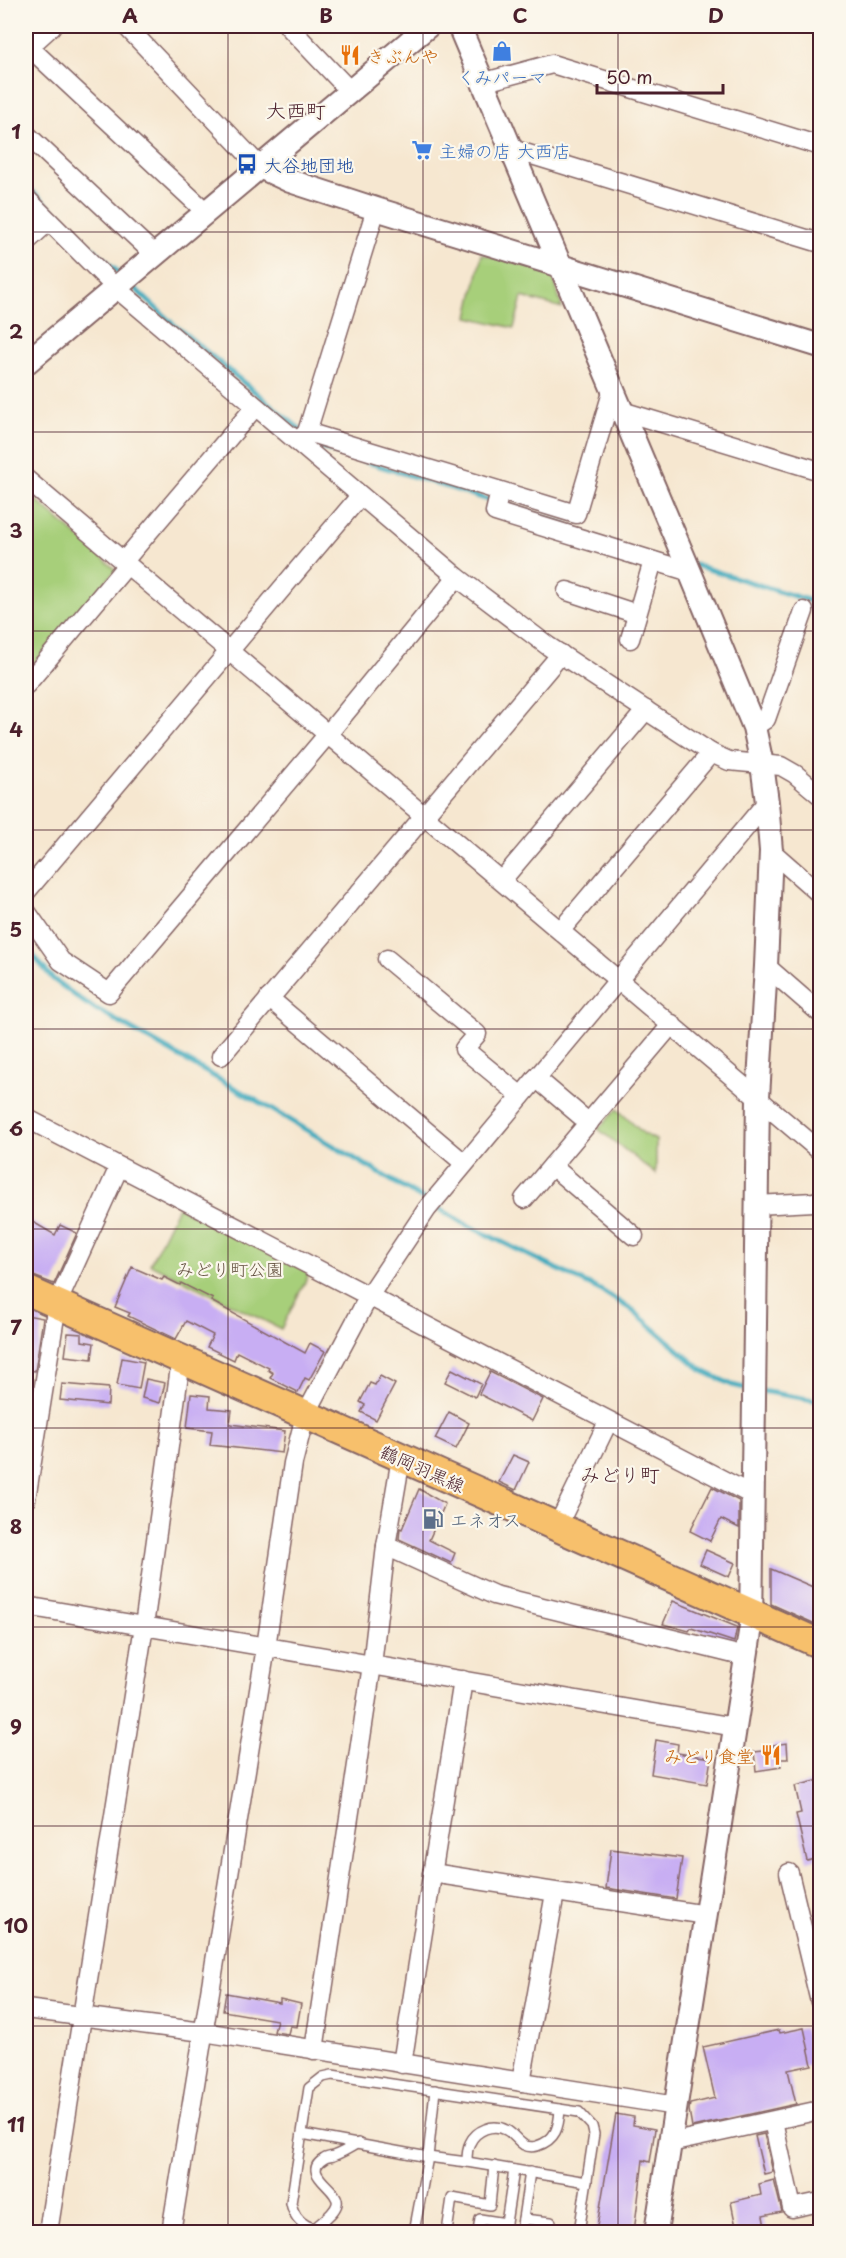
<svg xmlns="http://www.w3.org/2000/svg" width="846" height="2258" viewBox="0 0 846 2258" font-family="'Playpen Sans','Klee One',sans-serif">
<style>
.green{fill:#a7cf7a;stroke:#787752;stroke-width:1.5}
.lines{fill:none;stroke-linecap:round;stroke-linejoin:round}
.stream{stroke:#3fabbe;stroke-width:5}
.building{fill:#c8aef3}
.service-casing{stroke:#866565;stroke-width:12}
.minor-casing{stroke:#866565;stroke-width:21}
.tertiary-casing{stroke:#866565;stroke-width:26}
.primary-casing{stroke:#866565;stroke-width:32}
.service{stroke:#fff;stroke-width:9}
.minor{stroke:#fff;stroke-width:18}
.tertiary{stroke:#fff;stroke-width:22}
.primary{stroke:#f7c06c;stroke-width:28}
.grid{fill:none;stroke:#4a1f2b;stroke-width:1.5;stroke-opacity:0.55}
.labels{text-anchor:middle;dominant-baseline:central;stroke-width:4.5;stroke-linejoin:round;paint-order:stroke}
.food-label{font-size:18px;fill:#c56008;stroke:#fbf7ec;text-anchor:start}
.shop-label{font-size:18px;fill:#366cbe;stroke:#fbf7ec}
.transit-label{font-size:18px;fill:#164399;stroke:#fbf7ec;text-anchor:start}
.park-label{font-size:18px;fill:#665443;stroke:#fbf7ec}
.street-label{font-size:18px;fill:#4a1f2b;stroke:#fbf7ec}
.service-label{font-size:18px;fill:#4e5e75;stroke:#fbf7ec;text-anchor:start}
.neighbourhood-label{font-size:20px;fill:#4a1f2b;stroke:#fbf7ec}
.neatline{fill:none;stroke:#4a1f2b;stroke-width:2}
.grid-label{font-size:20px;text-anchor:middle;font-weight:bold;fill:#4a1f2b}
</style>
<rect width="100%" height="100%" fill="#fbf7ec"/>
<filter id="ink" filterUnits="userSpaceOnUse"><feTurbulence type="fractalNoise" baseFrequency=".0167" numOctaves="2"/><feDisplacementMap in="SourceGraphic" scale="12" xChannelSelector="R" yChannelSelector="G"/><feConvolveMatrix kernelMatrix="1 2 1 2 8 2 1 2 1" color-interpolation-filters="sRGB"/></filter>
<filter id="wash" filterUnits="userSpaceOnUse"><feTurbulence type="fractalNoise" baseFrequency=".008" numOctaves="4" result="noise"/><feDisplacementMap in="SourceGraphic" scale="24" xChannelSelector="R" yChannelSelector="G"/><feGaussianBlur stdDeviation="1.35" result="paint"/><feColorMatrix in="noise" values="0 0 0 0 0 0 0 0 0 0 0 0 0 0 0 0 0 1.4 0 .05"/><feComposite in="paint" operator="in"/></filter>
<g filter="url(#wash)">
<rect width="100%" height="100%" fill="#f6e7d0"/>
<g class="green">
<polygon points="482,254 552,272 562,308 522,297 514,328 468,317"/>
<polygon points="35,499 116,570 26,672 26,510"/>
<polygon points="617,1109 644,1134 656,1140 656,1174 598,1129"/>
<polygon points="178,1207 310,1272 281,1329 150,1264"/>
</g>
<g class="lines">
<g class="stream">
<polyline points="26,185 122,276"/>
<polyline points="129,283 173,324 302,431"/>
<polyline points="314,441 322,448 566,524"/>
<polyline points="695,565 820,604"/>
<polyline points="26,947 53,979 85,1003 273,1110 465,1224 602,1291 632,1310 703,1371 732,1385 749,1389"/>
<polyline points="761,1391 820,1401"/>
</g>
</g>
<g id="blocks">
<g class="building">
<polygon points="26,1218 55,1235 60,1225 77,1233 54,1284 26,1273"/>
<polygon points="132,1267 162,1280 164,1277 180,1285 181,1283 213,1299 211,1301 305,1353 310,1343 325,1351 309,1380 305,1378 298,1392 270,1378 273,1373 268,1370 269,1368 237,1352 234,1360 207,1347 213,1335 186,1321 176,1339 128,1316 130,1313 115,1307"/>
<polygon points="26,1315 43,1318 35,1371 26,1370"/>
<polygon points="68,1333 82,1334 82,1341 94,1343 92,1359 65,1356"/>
<polygon points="122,1358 144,1362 139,1389 117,1385"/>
<polygon points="452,1369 481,1384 475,1397 445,1382"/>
<polygon points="490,1372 543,1399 532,1421 479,1394"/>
<polygon points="380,1376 395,1384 376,1420 361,1412 365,1405 360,1402 370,1383 375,1385"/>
<polygon points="146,1379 165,1383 160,1403 142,1398"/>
<polygon points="62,1384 109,1388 108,1405 60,1400"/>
<polygon points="191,1394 210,1396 209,1408 232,1410 230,1424 285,1431 282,1453 210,1445 212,1431 187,1428"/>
<polygon points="449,1412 469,1423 456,1449 435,1439"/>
<polygon points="513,1455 529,1462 516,1490 499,1482"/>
<polygon points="712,1487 739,1501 739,1528 721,1519 710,1541 690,1531"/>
<polygon points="419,1489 445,1504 429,1540 455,1553 451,1563 399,1539 400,1528 402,1529"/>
<polygon points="706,1550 735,1563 729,1577 700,1564"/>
<polygon points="771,1569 820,1590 820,1626 771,1604"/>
<polygon points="673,1601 737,1627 734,1642 691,1628 689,1631 663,1624"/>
<polygon points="656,1740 678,1744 677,1753 711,1758 707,1784 651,1774"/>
<polygon points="787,1743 788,1759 780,1759 781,1767 756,1771 754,1752 773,1750 773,1745"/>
<polygon points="820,1780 820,1858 807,1861 796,1814 801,1813 795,1786"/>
<polygon points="611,1849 682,1858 676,1899 606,1888"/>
<polygon points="226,1993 280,2003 280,1999 301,2004 297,2027 290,2026 288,2034 274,2032 277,2020 223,2011"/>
<polygon points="804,2028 812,2065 788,2070 796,2104 692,2127 689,2110 690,2104 715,2098 703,2047 779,2030 780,2033"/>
<polygon points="616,2114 634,2117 633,2125 655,2129 650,2162 643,2160 634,2232 596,2232"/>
<polygon points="764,2134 773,2172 764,2174 755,2136"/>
<polygon points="774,2180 782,2212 763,2216 766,2232 737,2232 731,2202 761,2195 759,2184"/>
</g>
</g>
</g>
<g filter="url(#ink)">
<use href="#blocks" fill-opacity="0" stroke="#866565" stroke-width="1.5"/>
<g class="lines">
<g class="service-casing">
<g id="service">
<polyline points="302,2134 428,2157 467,2162 587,2182"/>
<path d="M467,2162C467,2156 467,2148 470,2143C476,2130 493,2123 506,2130C513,2133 517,2141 524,2145C528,2147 533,2147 537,2146C556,2140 559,2127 560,2109"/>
<polyline points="523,2219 551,2222"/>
<path d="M315,2228C321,2222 335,2213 337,2204C341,2189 299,2174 324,2159C326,2157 330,2157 333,2156C341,2153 350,2148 358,2143"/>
<path d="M344,2232C321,2229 297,2232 291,2203L309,2088L323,2077L332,2075L579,2112L592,2126L594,2134L579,2232"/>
<polyline points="414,2232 428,2157 435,2090"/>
<polyline points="447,2232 452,2198 490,2205 494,2166"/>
<polyline points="478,2232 480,2219 506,2223 514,2170"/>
<polyline points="521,2232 530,2172"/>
</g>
</g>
<g class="minor-casing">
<g id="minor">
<polyline points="52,26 29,47 206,212"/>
<polyline points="126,26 260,167"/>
<polyline points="288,26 350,91"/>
<polyline points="485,82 552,64 820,146"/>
<polyline points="26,134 155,255"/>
<polyline points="512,149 820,243"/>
<polyline points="26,198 116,288 457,577 548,646 711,753 729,761 781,766 795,774 820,795"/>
<polyline points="26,242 49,221"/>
<polyline points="622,411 820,471"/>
<polyline points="307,432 576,514 613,389"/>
<polyline points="299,440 307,432 376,209"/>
<polyline points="26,479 820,1151"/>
<polyline points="500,491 495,512 690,572"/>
<polyline points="123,562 255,407"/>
<polyline points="567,591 637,614"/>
<polyline points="630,639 653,561"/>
<polyline points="26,685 127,565"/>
<polyline points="754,727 766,719 804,611"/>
<polyline points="771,851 820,894"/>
<polyline points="502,880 646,710"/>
<polyline points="26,892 360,496"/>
<polyline points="26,911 61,961 109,993 328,734 457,577"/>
<polyline points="561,930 711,753"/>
<polyline points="387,959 477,1034 464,1049 521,1096"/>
<polyline points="766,966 820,1013"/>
<polyline points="269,998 464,1163"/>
<polyline points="221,1056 561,654"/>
<polyline points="536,1078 589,1123"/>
<polyline points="26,1118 754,1496"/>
<polyline points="552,1166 634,1236"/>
<polyline points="524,1199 672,1024"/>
<polyline points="756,1205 814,1202 820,1200"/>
<polyline points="26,1499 57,1304 119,1167"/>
<polyline points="557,1527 608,1422"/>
<polyline points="386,1546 494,1595 746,1657"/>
<polyline points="26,1606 735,1727"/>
<polyline points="432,1873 706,1915"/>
<polyline points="789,1873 820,2002"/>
<polyline points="26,2009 203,2032 676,2106"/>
<polyline points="314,2050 372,1665 386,1546 401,1458"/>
<polyline points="402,2064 463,1680"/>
<polyline points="521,2082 555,1893"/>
<polyline points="773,2121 792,2208 820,2202"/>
<polyline points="670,2143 820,2110"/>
<polyline points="48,2232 144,1626 181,1360"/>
<polyline points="171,2232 266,1647 293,1463 305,1416 369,1296 427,1209 767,802"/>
</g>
</g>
<g class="tertiary-casing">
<g id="tertiary">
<polyline points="459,26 690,572 754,727 762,764 767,802 771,851 766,966 758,1097 751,1626 656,2232"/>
<polyline points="260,167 290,181 376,209 820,346"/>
<polyline points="26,363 428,26"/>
</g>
</g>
<g class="primary-casing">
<polyline id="primary" points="26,1290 820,1644"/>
</g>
<use href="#service" class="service"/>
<use href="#minor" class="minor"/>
<use href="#tertiary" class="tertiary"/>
<use href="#primary" class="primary"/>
</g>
</g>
<path class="grid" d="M228,26V2232M423,26V2232M618,26V2232M26,232H820M26,432H820M26,631H820M26,830H820M26,1029H820M26,1229H820M26,1428H820M26,1627H820M26,1826H820M26,2026H820"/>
<defs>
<g id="shop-bare" transform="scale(1.62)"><path d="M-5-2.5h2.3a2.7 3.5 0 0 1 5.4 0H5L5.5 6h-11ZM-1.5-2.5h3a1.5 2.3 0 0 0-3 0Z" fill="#3f7fe0" stroke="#fbf7ec" stroke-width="2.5" paint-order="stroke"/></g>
<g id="restaurant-bare" transform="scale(1.62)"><path d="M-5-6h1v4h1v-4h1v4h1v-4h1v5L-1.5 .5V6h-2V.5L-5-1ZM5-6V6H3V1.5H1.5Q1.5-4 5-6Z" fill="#e8710a" stroke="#fbf7ec" stroke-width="2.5" paint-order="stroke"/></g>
<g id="supermarket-bare" transform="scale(1.62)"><path d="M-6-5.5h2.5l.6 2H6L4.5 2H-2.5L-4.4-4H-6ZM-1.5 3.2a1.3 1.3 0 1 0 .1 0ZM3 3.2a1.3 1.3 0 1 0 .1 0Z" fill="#3f7fe0" stroke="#fbf7ec" stroke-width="2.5" paint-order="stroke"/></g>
<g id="bus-bare" transform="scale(1.62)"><path d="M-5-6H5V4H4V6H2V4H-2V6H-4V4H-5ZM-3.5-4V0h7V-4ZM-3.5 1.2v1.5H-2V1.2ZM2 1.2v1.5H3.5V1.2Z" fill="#1a4fb4" stroke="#fbf7ec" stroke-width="2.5" paint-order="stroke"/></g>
<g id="fuel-bare" transform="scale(1.62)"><path d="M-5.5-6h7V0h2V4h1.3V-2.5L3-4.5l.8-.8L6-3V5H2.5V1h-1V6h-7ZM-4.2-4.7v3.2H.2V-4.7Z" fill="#5c6f8a" stroke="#fbf7ec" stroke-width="2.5" paint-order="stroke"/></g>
</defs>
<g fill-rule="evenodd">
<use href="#shop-bare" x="502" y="51"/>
<use href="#restaurant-bare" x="350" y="55"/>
<use href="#supermarket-bare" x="422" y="150"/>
<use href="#bus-bare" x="247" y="164"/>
<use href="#fuel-bare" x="433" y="1519"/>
<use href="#restaurant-bare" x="771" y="1755"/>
</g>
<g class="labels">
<g class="food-label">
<text x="367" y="55">きぶんや</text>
<text x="754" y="1755" text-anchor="end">みどり食堂</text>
</g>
<g class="shop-label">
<text x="502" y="76">くみパーマ</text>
<text x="439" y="150" text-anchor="start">主婦の店 大西店</text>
</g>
<g class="transit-label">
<text x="264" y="164">大谷地団地</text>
</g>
<g class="park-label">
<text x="230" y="1268">みどり町公園</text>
</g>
<g class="street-label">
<text transform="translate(423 1468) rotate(24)">鶴岡羽黒線</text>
</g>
<g class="service-label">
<text x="450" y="1519">エネオス</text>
</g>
<g class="neighbourhood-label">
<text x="296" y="110">大西町</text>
<text x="620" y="1474">みどり町</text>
</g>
</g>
<rect width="846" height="2258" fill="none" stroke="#fbf7ec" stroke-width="66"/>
<path d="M597 84v9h126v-9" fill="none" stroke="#4a1f2b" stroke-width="3"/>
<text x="606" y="84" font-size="18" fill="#4a1f2b" stroke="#fbf7ec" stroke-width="4.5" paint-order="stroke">50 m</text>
<rect x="33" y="33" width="780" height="2192" class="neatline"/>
<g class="grid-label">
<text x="130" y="23">A</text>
<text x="326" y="23">B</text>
<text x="520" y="23">C</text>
<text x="716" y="23">D</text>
<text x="16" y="139">1</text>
<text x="16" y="339">2</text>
<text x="16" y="538">3</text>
<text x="16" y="737">4</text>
<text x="16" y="937">5</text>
<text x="16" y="1136">6</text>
<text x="16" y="1335">7</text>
<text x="16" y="1534">8</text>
<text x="16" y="1734">9</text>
<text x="16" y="1933">10</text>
<text x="16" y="2132">11</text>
</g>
</svg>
